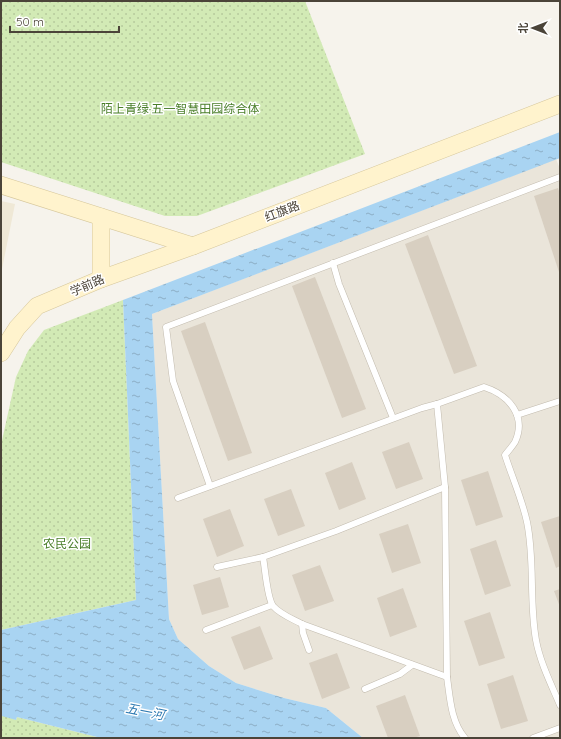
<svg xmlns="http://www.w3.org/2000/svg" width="561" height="739" viewBox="0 0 561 739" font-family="Quicksand,'Noto Sans SC',sans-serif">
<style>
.residential{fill:#eae5da}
.education{fill:#efe8d6}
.park{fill:url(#park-dots)}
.water{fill:url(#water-ripples)}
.building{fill:#d8cfc1}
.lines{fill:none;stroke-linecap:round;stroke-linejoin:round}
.lane-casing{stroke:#c2bbae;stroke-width:7}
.secondary-casing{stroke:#d6c79b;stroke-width:18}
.lane{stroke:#fff;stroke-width:6}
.secondary{stroke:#fff3cd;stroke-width:17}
.labels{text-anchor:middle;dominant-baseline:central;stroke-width:3;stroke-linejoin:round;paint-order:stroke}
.park-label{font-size:12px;fill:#4a7f2a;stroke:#fff}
.street-label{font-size:12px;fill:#4b4439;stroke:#fff}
.water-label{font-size:13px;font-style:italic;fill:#2e7ab2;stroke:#fff}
</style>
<defs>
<pattern id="park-dots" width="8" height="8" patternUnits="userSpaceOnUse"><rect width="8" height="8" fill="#d2eab5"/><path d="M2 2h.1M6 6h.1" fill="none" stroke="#b6ca9c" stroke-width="1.8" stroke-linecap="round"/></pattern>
<pattern id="water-ripples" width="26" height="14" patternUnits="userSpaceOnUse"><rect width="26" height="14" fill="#a9d4f2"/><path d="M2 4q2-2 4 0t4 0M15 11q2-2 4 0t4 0" fill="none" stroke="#8caec5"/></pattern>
</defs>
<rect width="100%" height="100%" fill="#f6f3ec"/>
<polygon class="residential" points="556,159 560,169 560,738 363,738 326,708 284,698 236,683 209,666 178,639 169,619 152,314"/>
<polygon class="education" points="1,201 15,204 1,274"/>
<g class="park">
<polygon points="1,1 305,1 365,154 197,216 165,216 1,162"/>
<polygon points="123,300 136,600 1,630 1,445 16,377 28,351 44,330"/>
<polygon points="1,712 16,720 17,717 101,738 1,738"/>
</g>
<polygon class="water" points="560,132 560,158 152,314 169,619 178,639 209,666 236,683 284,698 326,708 363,738 101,738 17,717 16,720 2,716 1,712 1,630 136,600 123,300"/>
<g class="building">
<polygon points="558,188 560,194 560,275 534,196"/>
<polygon points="428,235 477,366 454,374 405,244"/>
<polygon points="315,277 366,409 342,418 292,286"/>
<polygon points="205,322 252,453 228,461 181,331"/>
<polygon points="409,442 423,479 396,489 382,452"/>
<polygon points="352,462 366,499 339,510 325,473"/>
<polygon points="488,471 503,517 476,526 461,480"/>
<polygon points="291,489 305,526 278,536 264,499"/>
<polygon points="230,509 244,546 217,557 203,519"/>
<polygon points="560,516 560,566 556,568 541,522"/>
<polygon points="408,524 421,563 392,573 379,534"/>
<polygon points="496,540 511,586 485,595 470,549"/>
<polygon points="320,565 334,601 305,611 292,575"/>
<polygon points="220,577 229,607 202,615 193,585"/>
<polygon points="403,588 417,627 390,637 377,598"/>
<polygon points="560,589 560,607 554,591"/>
<polygon points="490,612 505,658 479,666 464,621"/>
<polygon points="260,626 273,659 244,670 231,637"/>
<polygon points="337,653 350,688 322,699 309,663"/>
<polygon points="513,675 528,721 501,729 487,684"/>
<polygon points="405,695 420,736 413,738 388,738 376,706"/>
</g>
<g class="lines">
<g class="lane-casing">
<g id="lane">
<polyline points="333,263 339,284 393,418"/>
<path d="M437,404L445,487L447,677C450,698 451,722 465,738"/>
<polyline points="517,415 560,401"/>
<polyline points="210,486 173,381 166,327 560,177"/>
<path d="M445,487L336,531L263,557C265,567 267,598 273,606C281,615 293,619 302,624L447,677"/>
<path d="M178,498L422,408L437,404L484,387C509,395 527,416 515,442C512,447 508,451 505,455C512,477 522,499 527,522C535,560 529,601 536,640C540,662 551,684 560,705"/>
<polyline points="217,567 263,557"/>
<polyline points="302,624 303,633 309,650"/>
<polyline points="206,630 272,605"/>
<polyline points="365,689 400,674 412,665"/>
<polyline points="533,738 560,728"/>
</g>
</g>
<g class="secondary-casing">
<g id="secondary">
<polyline points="1,185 193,246"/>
<polyline points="101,217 101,279"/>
<polyline points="1,353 17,328 37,306 101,279 193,246 560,104"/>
</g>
</g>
<use href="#lane" class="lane"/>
<use href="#secondary" class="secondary"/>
</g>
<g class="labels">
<g class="park-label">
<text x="180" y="108">陌上青绿·五一智慧田园综合体</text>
<text x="67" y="543">农民公园</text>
</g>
<g class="street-label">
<text transform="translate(282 211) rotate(-21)">红旗路</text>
<text transform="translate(87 285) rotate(-23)">学前路</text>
</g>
<g class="water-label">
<text transform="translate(145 711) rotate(11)">五一河</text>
</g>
</g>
<rect width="561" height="739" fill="none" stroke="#4b4439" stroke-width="4"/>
<g transform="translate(533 28) rotate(270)" stroke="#ffffff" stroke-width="3" paint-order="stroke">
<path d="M0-3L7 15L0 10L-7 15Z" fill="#4b4439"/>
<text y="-6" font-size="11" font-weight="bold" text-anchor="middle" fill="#4b4439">北</text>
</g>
<path d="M10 26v6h109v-6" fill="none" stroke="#4b4439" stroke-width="2"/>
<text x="16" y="26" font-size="12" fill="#4b4439" stroke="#ffffff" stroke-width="3" paint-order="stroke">50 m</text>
</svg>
